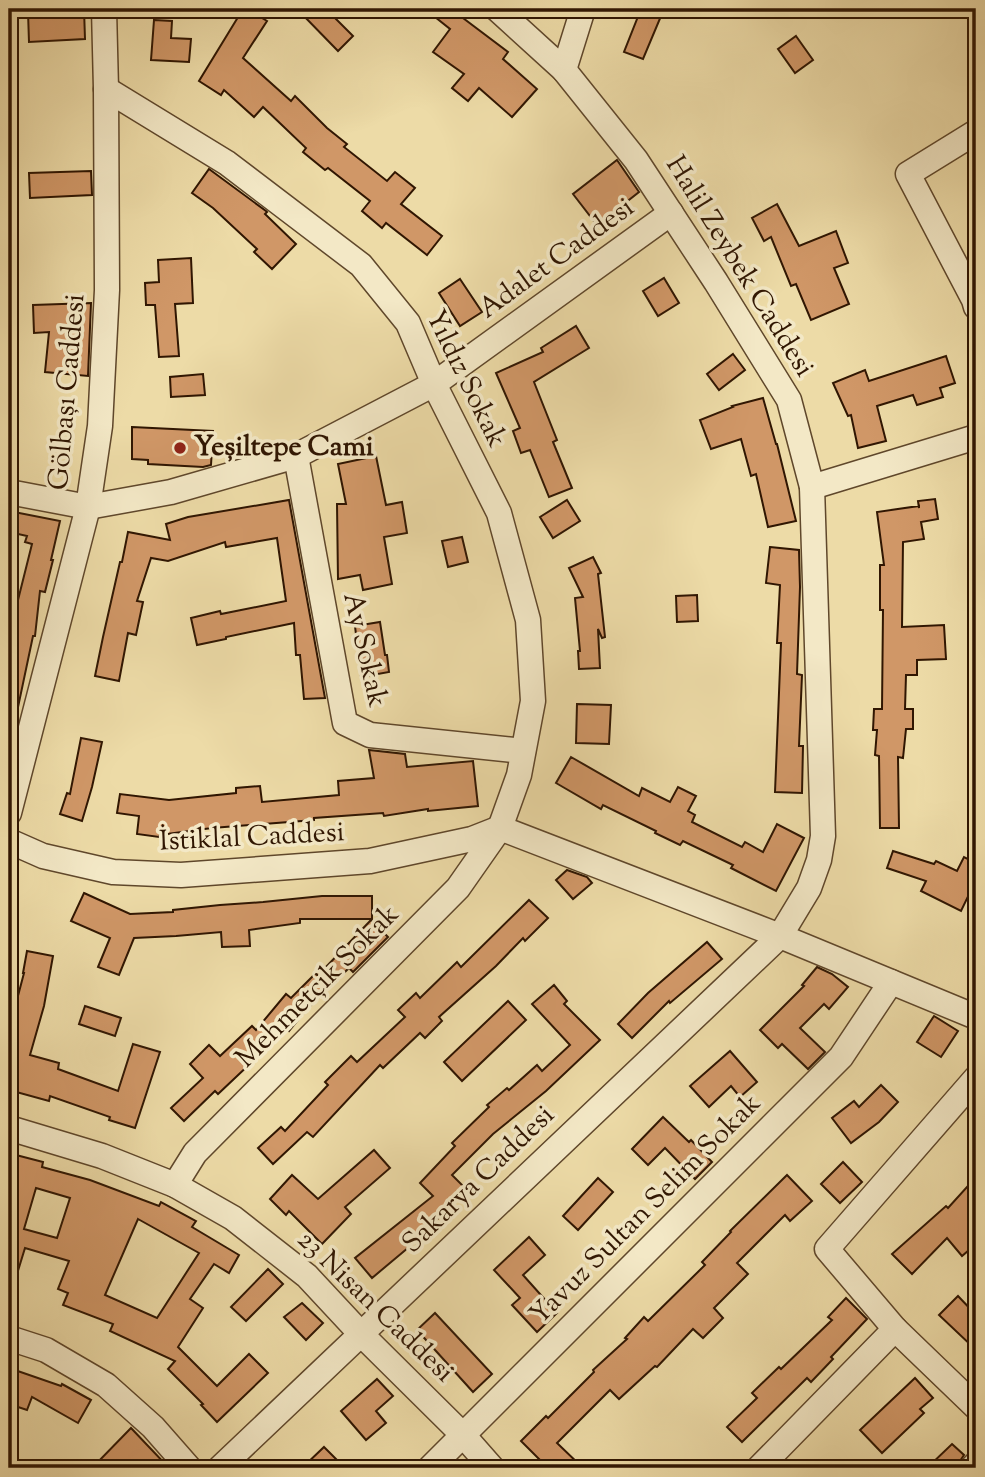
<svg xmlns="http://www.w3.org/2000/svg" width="985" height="1477" viewBox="0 0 985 1477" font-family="'Sorts Mill Goudy',serif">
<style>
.building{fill:#d09767;stroke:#301602;stroke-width:2;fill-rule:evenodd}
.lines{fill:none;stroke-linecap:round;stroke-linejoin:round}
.minor-casing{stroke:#5f472b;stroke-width:27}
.minor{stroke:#f3e8c6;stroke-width:24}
.poi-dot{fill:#8f2418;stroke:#f3e8c6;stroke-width:2.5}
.labels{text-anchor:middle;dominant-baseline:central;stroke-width:7;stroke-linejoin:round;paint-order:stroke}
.street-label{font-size:28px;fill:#301602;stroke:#f3e8c6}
.poi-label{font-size:28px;font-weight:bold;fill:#301602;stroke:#f3e8c6;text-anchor:start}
</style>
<rect width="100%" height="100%" fill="#eddba7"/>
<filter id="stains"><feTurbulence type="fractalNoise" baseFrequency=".00286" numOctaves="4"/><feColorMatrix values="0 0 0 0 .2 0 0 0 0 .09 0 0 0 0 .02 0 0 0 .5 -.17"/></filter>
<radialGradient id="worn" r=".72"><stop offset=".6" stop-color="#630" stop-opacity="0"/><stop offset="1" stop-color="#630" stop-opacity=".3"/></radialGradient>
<g class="building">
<polygon points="84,9 85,39 29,42 28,12"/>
<polygon points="243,9 247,9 267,21 243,58 291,101 295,96 327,128 347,144 344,147 387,181 395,172 415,188 401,204 442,236 427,255 386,223 382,228 362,211 370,201 328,168 325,170 303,152 306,148 263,107 254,117 224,90 221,95 199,81"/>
<polygon points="297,9 326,9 353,36 338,51"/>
<polygon points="425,9 451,9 508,52 503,59 537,89 512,117 479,88 468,101 452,88 464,74 433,52 450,29"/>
<polygon points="641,9 664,9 643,59 624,52"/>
<polygon points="154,20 172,21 171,38 191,39 189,62 151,60"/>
<polygon points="796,36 813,60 795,73 778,49"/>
<polygon points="617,160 639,192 597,225 573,194"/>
<polygon points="209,169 266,211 267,212 265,214 296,244 272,269 254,252 257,249 213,208 192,193"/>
<polygon points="91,171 92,195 30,198 29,173"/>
<polygon points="777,204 799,246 836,231 848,263 834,268 849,304 811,320 796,284 791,286 771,237 764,241 752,218"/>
<polygon points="191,258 193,303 175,304 179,356 159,357 155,305 146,305 145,283 159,282 158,260"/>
<polygon points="664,278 679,303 658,316 643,291"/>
<polygon points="460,279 482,312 460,326 439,293"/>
<polygon points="91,303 88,376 45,372 49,332 34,333 33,305"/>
<polygon points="576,326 589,348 534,382 557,440 553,442 572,488 549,497 530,450 521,453 513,431 520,428 496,373 543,352 541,348"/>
<polygon points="733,354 745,370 719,390 707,374"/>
<polygon points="946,356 955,383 940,388 943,397 917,405 913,395 877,406 886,441 858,448 851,415 848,416 833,383 865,370 869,381"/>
<polygon points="203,374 205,395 171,397 170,377"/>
<polygon points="763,398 776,444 777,444 796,521 768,527 756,474 751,476 741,439 711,449 700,420 733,407 732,406"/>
<polygon points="132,427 213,431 211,465 203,467 148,464 148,460 132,459"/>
<polygon points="376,456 386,505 402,502 407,533 384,537 392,584 363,590 360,575 338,579 337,504 346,504 338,464"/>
<polygon points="935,499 938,519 921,522 924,539 903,542 902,627 944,625 946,659 917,660 917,675 906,675 905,709 913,709 913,729 906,729 903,758 898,757 899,828 880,828 879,756 875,755 877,730 873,730 874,709 882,709 883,610 880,610 880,565 884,565 877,512 919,506 919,508 918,501"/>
<polygon points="289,500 325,698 304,699 300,655 296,655 294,623 226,637 226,639 197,645 191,618 220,611 221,614 286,601 277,538 226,547 225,542 168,561 151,558 137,601 143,602 136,635 128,633 119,681 95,676 103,637 120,562 122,562 128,532 170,540 166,524 188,517"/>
<polygon points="567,500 580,521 553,538 540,517"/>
<polygon points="9,511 60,521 51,560 53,560 45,592 40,591 35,636 33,636 17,712 9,711 9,647 13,612 15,612 32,544 25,542 27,536 9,532"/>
<polygon points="462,537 468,562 448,567 442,541"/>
<polygon points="770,547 799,550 800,587 797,674 802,675 799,746 803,746 802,793 775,792 781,643 777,643 780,585 766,583"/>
<polygon points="593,557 601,573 598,574 605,637 602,638 598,629 600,668 579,669 578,651 580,651 575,598 583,597 569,568"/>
<polygon points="697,595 698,621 677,622 676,596"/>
<polygon points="380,622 385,655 387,655 389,672 361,677 355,626"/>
<polygon points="577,704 611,705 609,744 576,743"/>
<polygon points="81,738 102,742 92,787 82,821 60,814 67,793 70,794"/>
<polygon points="369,750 405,754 407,767 473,761 478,806 428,811 428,809 384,816 383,813 314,818 314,820 212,828 160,835 159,837 137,834 139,816 117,813 120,794 169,800 236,793 236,788 260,786 262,802 339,795 338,781 374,778"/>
<polygon points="571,757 639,796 642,788 670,802 678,787 696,796 688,811 695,815 692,822 742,847 745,842 763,852 777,824 804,838 776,891 731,868 733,865 683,841 680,845 655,833 656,831 603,805 601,809 556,783"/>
<polygon points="893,851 934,864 936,861 957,871 964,857 976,863 976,880 961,911 921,891 926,881 887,868"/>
<polygon points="567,870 587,877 592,883 573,899 556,880"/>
<polygon points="84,893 130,914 173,912 173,910 220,905 263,902 322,896 372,896 372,919 300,919 300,923 249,930 250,946 222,947 221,932 176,936 134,938 119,975 98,967 110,938 71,921"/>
<polygon points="529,900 548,918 525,941 523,938 496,966 439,1017 442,1021 425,1038 420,1033 383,1068 380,1065 313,1137 307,1132 273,1164 258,1148 281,1127 285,1131 328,1085 325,1082 351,1056 357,1062 405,1017 398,1010 416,993 420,998 457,962 461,967"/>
<polygon points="371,920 388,937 353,972 349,968 307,1009 289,1031 287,1029 218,1094 215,1091 184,1121 171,1108 203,1078 190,1064 209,1045 220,1056 252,1026 256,1030 286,994 291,998 323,966 325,968"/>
<polygon points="707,942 722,959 670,1003 669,1001 632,1038 618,1024 648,993"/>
<polygon points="27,951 53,956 44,1006 30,1055 59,1063 58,1069 118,1091 133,1044 160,1052 135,1128 109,1120 110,1117 50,1096 49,1101 9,1090 9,1030 24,973 23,973"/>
<polygon points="817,967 832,974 848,987 829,1009 824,1004 800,1028 825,1052 808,1069 782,1044 778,1048 760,1030 804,986 802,985"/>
<polygon points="554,985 567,1001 564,1004 600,1040 546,1091 493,1134 452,1175 466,1189 426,1231 427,1232 372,1278 355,1258 433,1196 420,1183 455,1146 452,1143 489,1107 487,1105 507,1088 509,1090 537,1065 542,1071 570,1045 532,1004"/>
<polygon points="508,1001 526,1020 462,1081 444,1062"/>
<polygon points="85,1006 121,1018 115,1036 79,1024"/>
<polygon points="934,1016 958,1031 941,1057 917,1042"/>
<polygon points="730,1051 757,1082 740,1097 731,1086 709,1107 690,1086"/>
<polygon points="881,1085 898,1102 879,1122 851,1143 832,1118 854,1101 859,1107"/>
<polygon points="663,1117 689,1142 691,1140 712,1162 695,1179 665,1148 648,1165 632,1149"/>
<polygon points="374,1150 390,1168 345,1207 351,1214 322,1244 289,1211 286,1215 270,1199 292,1175 318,1199"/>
<path d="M16,1155L43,1162L42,1167L90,1180L159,1206L161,1202L196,1221L192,1227L239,1255L229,1273L214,1264L190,1299L203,1308L178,1347L217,1386L249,1354L268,1373L217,1422L201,1405L203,1404L168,1369L175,1361L110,1331L113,1324L63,1305L68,1293L58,1289L69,1261L25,1248L13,1287L9,1286V1180ZM36,1188L70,1198L57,1238L24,1229ZM138,1219L199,1253L157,1318L105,1295Z"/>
<polygon points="843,1162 862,1182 840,1203 821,1184"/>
<polygon points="787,1175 812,1201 790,1221 785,1215 737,1263 748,1274 714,1308 723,1318 703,1338 693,1329 657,1367 655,1366 619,1399 610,1390 557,1443 583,1468 548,1468 521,1441 546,1416 548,1418 594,1372 593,1370 627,1339 625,1338 644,1317 648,1321 705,1265 702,1262 731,1232 730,1231"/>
<polygon points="976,1177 976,1244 962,1256 947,1238 912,1274 892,1254 946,1206 948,1208"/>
<polygon points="598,1178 613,1192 578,1230 563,1216"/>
<polygon points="529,1237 545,1255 523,1275 557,1313 537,1332 512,1305 520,1298 494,1270"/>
<polygon points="268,1269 283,1284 246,1321 231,1307"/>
<polygon points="958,1296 976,1315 976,1350 939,1315"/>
<polygon points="846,1298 867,1319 831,1357 833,1359 811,1382 807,1378 742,1442 727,1427 757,1398 752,1393 779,1367 781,1369 832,1320 828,1317"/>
<polygon points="302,1303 323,1323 306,1340 284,1317"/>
<polygon points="435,1313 492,1374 473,1392 417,1330"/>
<polygon points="9,1368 61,1386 62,1384 91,1400 78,1423 32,1397 27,1410 9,1404"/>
<polygon points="915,1378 933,1398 920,1409 924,1413 882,1453 860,1430"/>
<polygon points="377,1379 393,1396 376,1411 386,1423 366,1440 341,1411"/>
<polygon points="131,1428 169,1468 92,1468"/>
<polygon points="952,1444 964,1455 958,1464 958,1468 927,1468"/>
<polygon points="324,1447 345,1468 302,1468"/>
</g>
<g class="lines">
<g class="minor-casing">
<g id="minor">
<polyline points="564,70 583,9"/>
<polyline points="106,89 227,163 361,265 408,323 434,384 499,513 528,620 533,701 519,775 500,828 458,888 195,1153 175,1185"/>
<polyline points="976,132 908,174 974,300 976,307"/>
<polyline points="296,456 345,723 370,735 523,751"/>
<polyline points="812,487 976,437"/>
<polyline points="9,492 88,507 171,492 296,456 434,384 671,213"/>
<polyline points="9,813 88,507 100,426 107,290 106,89 104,9"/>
<polyline points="500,828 780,936 976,1017"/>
<polyline points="9,841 43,856 113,872 181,875 370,861 472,839 500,828"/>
<polyline points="976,1078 827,1249 895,1329 976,1407"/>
<polyline points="9,1128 102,1156 175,1185 233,1218 307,1276 361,1334 463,1435 492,1468"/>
<polyline points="9,1338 46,1350 106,1385 153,1427 189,1468"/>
<polyline points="220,1468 780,936 809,888 819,860 823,836 812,487 789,400 716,282 636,160 564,70 497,9"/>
<polyline points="430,1468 841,1057 891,982"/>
<polyline points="759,1468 895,1329"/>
<polyline points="972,1468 976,1464"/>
</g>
</g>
<use href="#minor" class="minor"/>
</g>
<circle class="poi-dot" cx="180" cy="448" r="7"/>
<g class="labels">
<g class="street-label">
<text transform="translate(557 259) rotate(-36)">Adalet Caddesi</text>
<text transform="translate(739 267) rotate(58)">Halil Zeybek Caddesi</text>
<text transform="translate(465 379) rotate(64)">Yıldız Sokak</text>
<text transform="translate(68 392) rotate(-85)">Gölbaşı Caddesi</text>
<text transform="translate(364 650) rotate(77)">Ay Sokak</text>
<text transform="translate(252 838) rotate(-3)">İstiklal Caddesi</text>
<text transform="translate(318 987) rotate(-45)">Mehmetçik Sokak</text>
<text transform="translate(479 1180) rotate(-44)">Sakarya Caddesi</text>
<text transform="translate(646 1210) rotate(-45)">Yavuz Sultan Selim Sokak</text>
<text transform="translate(375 1307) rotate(44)">23 Nisan Caddesi</text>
</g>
<g class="poi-label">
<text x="194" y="448">Yeşiltepe Cami</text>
</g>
</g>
<rect width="985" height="1477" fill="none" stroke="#eddba7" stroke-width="35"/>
<rect x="10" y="10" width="964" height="1456" fill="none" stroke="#301602" stroke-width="3.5"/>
<rect x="18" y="18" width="950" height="1442" fill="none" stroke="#301602" stroke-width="2"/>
<rect width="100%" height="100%" filter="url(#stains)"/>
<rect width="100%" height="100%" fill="url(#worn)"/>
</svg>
